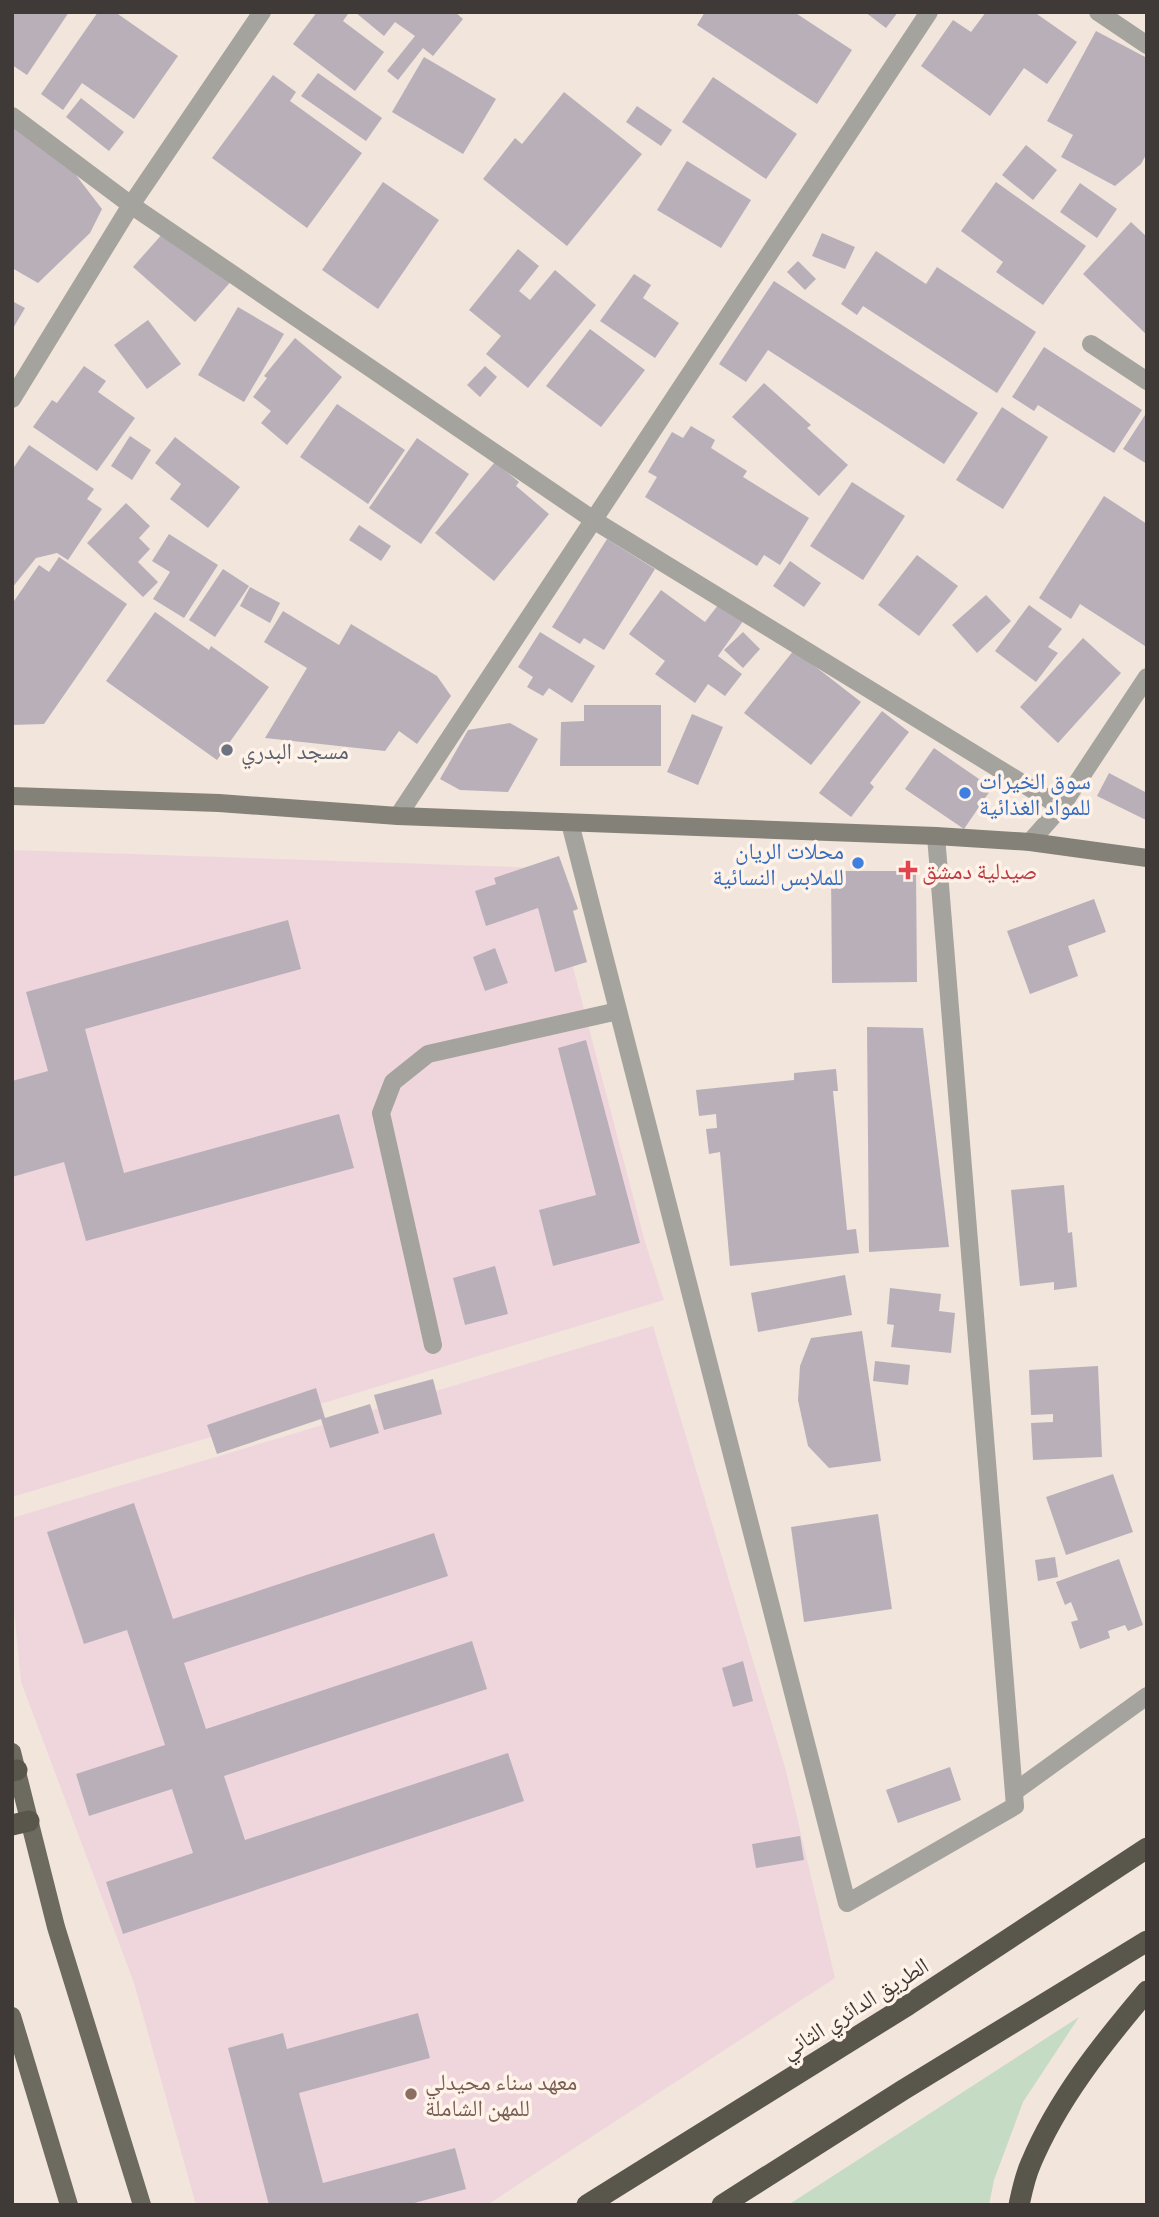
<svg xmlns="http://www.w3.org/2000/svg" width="1159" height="2217" viewBox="0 0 1159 2217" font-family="Manrope,'Noto Naskh Arabic',sans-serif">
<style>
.education{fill:#efd6dc}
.green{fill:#c5dbc4}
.building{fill:#b9afb9}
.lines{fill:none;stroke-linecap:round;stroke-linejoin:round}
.lane{stroke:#a4a39d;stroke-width:18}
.street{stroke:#a4a39d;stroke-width:18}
.secondary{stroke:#848179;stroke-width:18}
.primary{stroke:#6d6a60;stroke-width:18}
.highway{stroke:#59564b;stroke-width:21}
.worship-dot{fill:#6b7280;stroke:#fef2e9;stroke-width:2.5}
.shop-dot{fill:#3f7fe0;stroke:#fef2e9;stroke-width:2.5}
.health-dot{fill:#e0444e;stroke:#fef2e9;stroke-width:2.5}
.education-dot{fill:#8d6e63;stroke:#fef2e9;stroke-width:2.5}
.labels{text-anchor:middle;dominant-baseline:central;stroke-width:7;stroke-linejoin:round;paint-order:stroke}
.worship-label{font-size:23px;fill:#5b616d;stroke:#fef2e9;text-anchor:start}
.shop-label{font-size:23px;fill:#366cbe;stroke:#fef2e9;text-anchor:start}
.health-label{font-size:23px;fill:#be3a42;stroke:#fef2e9;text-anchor:start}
.street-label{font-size:23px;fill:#3f3a37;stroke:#fef2e9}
.education-label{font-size:23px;fill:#785e54;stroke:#fef2e9;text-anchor:start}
</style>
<rect width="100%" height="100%" fill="#f1e5dc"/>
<g class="education">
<polygon points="12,850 547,868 645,1242 664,1300 12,1497"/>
<polygon points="653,1326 786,1771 835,1978 487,2205 196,2205 134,1983 21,1682 12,1589 12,1518"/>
</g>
<polygon class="green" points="1079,2017 1023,2102 994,2180 989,2205 788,2205"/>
<g class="building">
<polygon points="12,12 69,12 27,75 12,65"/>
<polygon points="98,12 115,12 178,56 134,119 82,83 63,110 41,94"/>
<polygon points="317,12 346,12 348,14 343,21 384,52 355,91 293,44"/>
<polygon points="355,12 455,12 463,19 433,56 423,48 398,80 387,71 415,36 395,22 384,36"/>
<polygon points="705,12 794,12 852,50 817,104 697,25"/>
<polygon points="865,12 898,12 886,28"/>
<polygon points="986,12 1034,12 1077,42 1047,84 1024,68 990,116 921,66 953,20 971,32"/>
<polygon points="1096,31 1147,58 1147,153 1141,164 1115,186 1061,157 1073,135 1047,121"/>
<polygon points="424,57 496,99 463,154 392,112"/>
<polygon points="318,73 382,118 366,141 301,96"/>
<polygon points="273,75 296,92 290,101 362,153 307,228 212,158"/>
<polygon points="713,77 797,134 766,179 682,122"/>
<polygon points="564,92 642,154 567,246 483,179 515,138 522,144"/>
<polygon points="81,98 124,132 109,151 66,117"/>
<polygon points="637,106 672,130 661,146 626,122"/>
<polygon points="12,124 69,166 102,209 90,233 38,283 12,268"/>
<polygon points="1026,145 1057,170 1033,200 1002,175"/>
<polygon points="687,161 751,200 721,248 657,210"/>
<polygon points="383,182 439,220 378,309 322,270"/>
<polygon points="996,182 1086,246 1043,305 996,272 1003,262 961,231"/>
<polygon points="1080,183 1117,209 1097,238 1060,212"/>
<polygon points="1131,222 1147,237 1147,335 1083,274"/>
<polygon points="172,223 234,278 195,322 133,267"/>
<polygon points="822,233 855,247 845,269 812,256"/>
<polygon points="518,249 539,266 519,291 530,300 555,270 596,305 528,388 486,354 501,336 469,310"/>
<polygon points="876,251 926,284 937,267 1036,332 997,393 863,306 857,315 841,304"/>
<polygon points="798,261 816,279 805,290 787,272"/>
<polygon points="634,274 651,285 643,298 679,323 655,358 600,321"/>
<polygon points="774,281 978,413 944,464 768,350 746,382 719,364"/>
<polygon points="12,301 25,308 12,330"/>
<polygon points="238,307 284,334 244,402 198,375"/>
<polygon points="148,320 181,364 147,389 114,345"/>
<polygon points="590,329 645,370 601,427 546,386"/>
<polygon points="295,338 342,377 287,445 261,423 271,411 253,397 267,378 264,376"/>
<polygon points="1044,347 1142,410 1114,453 1038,405 1034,411 1012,397"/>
<polygon points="84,366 106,381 98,392 135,418 97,471 33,427 52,400 57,403"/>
<polygon points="485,366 497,377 480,397 467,385"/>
<polygon points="764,383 811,425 807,428 848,465 819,496 732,417"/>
<polygon points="337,404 405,450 368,504 300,457"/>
<polygon points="1002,407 1048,437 1003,509 956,480"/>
<polygon points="1147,412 1147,464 1123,449"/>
<polygon points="691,426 715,440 711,448 747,471 743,477 809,518 780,565 764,555 757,566 645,497 657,477 648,472 672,432 683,438"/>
<polygon points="130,436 151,450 132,480 111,466"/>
<polygon points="175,437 240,487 208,528 170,499 181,484 155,463"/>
<polygon points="417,438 469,474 421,544 369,508"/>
<polygon points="29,445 94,489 87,499 102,509 68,560 57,553 36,558 12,588 12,470"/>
<polygon points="495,462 519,482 516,486 549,514 494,581 435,533"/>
<polygon points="852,482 905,516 863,580 810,546"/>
<polygon points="1104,496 1147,524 1147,642 1145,646 1080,604 1071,619 1039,598"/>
<polygon points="126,503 150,526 139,538 150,549 138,562 158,582 143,597 87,543"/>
<polygon points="359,525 391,546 381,561 349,540"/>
<polygon points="169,534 218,565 184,618 153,599 170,572 152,561"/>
<polygon points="607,539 655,569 604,650 584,638 580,644 552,627"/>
<polygon points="917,555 958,586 919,636 878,605"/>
<polygon points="59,557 127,604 44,724 12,725 12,604 39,565 49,572"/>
<polygon points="790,561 821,583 804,607 773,586"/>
<polygon points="223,569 249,586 215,637 189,620"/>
<polygon points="250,587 280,603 270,623 240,606"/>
<polygon points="661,590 705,622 722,600 746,617 718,656 742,674 725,696 708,684 695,703 655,674 665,661 629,634"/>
<polygon points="986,595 1011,621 977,653 952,625"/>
<polygon points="1029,605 1062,629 1048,647 1058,653 1036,682 995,651"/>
<polygon points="283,611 339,645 351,624 437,676 451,696 417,744 399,731 385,751 265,738 307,668 264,642"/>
<polygon points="155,612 209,650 211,646 269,687 217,760 106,681"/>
<polygon points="540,632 595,666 572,703 549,688 543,696 527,687 533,677 518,667"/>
<polygon points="743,632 760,649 743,668 724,650"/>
<polygon points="1083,638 1121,673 1058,743 1020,707"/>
<polygon points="794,650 861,702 811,765 744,713"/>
<polygon points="584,705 661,705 661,766 560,766 561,722 584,721"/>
<polygon points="882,711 909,732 870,783 874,787 851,817 819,793"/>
<polygon points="692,714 723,727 698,785 667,772"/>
<polygon points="510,723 538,739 508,792 460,790 440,779 468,730"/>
<polygon points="934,748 992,788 964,829 905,789"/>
<polygon points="1109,773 1147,793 1146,820 1097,796"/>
<polygon points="559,856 578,909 573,911 587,962 555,972 538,908 486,926 475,891 496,884 494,878"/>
<polygon points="831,871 916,871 917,982 832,983"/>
<polygon points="1094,899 1106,932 1068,946 1078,976 1030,994 1007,931"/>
<polygon points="288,920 301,969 85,1029 124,1173 339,1114 354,1168 86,1241 64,1162 12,1177 12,1081 48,1071 26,992"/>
<polygon points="495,948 508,983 485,991 473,957"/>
<polygon points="867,1027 923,1028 949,1247 869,1252"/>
<polygon points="586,1040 640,1243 553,1266 539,1210 596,1195 558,1048"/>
<polygon points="836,1069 838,1091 833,1091 847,1230 856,1229 859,1253 730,1266 720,1152 709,1154 706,1129 717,1128 716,1114 699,1116 696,1090 794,1080 794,1073"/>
<polygon points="1064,1185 1068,1233 1072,1232 1077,1287 1054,1290 1054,1282 1020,1286 1011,1190"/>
<polygon points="495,1266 508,1314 465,1325 453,1278"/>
<polygon points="845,1275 852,1315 758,1332 751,1293"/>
<polygon points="890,1288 941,1294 939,1311 955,1313 951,1353 891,1347 894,1325 887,1324"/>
<polygon points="862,1331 881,1461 829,1468 808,1446 798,1400 800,1366 811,1338"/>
<polygon points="875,1361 910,1365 908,1385 873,1381"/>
<polygon points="1098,1366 1102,1457 1033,1460 1031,1423 1053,1422 1053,1414 1031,1415 1029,1370"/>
<polygon points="433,1379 442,1414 384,1430 374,1395"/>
<polygon points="316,1388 325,1418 370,1404 379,1433 330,1448 321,1419 217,1454 207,1425"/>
<polygon points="1113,1474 1133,1532 1066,1555 1046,1497"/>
<polygon points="134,1503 173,1619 434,1533 448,1576 184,1663 206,1729 472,1641 487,1689 224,1776 245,1840 508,1753 524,1801 123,1934 106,1882 193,1853 172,1789 89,1816 76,1774 165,1745 127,1630 84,1644 47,1532"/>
<polygon points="878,1514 892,1609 804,1622 791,1527"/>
<polygon points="1055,1557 1058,1577 1038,1581 1035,1560"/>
<polygon points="1119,1559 1143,1625 1128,1631 1125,1625 1108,1631 1110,1638 1080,1649 1071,1622 1078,1620 1071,1602 1065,1605 1056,1582"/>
<polygon points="743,1661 753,1701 733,1707 722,1668"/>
<polygon points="950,1767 961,1800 898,1823 886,1790"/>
<polygon points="800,1836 804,1860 756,1868 752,1844"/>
<polygon points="418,2013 430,2058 299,2093 323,2183 455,2148 466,2189 407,2205 269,2205 228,2048 283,2033 287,2049"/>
</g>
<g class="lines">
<polyline class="lane" points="433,1345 381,1113 393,1082 428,1054 618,1011"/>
<g class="street">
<polyline points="1098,12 1147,45"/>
<polyline points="12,116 131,205 595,521 1061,807"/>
<polyline points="1091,344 1147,381"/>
<polyline points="12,399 131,205 262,12"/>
<polyline points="398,816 929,12"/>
<polyline points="570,823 847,1903 1015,1806 936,836"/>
<polyline points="1030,842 1061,807 1147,677"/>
<polyline points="1014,1792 1147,1696"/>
</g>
<polyline class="secondary" points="12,796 219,803 398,816 936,836 1030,842 1147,858"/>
<g class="primary">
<polyline points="12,1752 56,1927 142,2205"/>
<polyline points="12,2016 69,2205"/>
</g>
<g class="highway">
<polyline points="12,1771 17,1770"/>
<polyline points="12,1825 29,1821"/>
<polyline points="587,2205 908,2005 1147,1848"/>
<polyline points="722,2205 903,2090 1147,1941"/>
<path d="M1019,2205C1022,2191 1025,2176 1031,2163C1058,2099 1102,2044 1147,1991"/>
</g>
</g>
<circle class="worship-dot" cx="227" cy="750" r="7"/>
<g class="shop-dot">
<circle cx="965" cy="793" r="7"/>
<circle cx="858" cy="863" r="7"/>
</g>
<path class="health-dot" d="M904.5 859.5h7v7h7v7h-7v7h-7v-7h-7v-7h7z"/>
<circle class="education-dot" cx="411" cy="2094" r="7"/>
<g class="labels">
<g class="worship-label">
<text x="241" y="750">مسجد البدري</text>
</g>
<g class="shop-label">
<text x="979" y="780">سوق الخيرات<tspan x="979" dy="26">للمواد الغذائية</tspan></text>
<text x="844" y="850" text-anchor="end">محلات الريان<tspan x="844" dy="26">للملابس النسائية</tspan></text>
</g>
<g class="health-label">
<text x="922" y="870">صيدلية دمشق</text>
</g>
<g class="street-label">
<text transform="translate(854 2007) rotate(-32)">الطريق الدائري الثاني</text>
</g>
<g class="education-label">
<text x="425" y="2081">معهد سناء محيدلي<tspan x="425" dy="26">للمهن الشاملة</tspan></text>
</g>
</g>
<rect width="1159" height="2217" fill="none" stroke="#3f3a37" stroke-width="28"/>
</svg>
